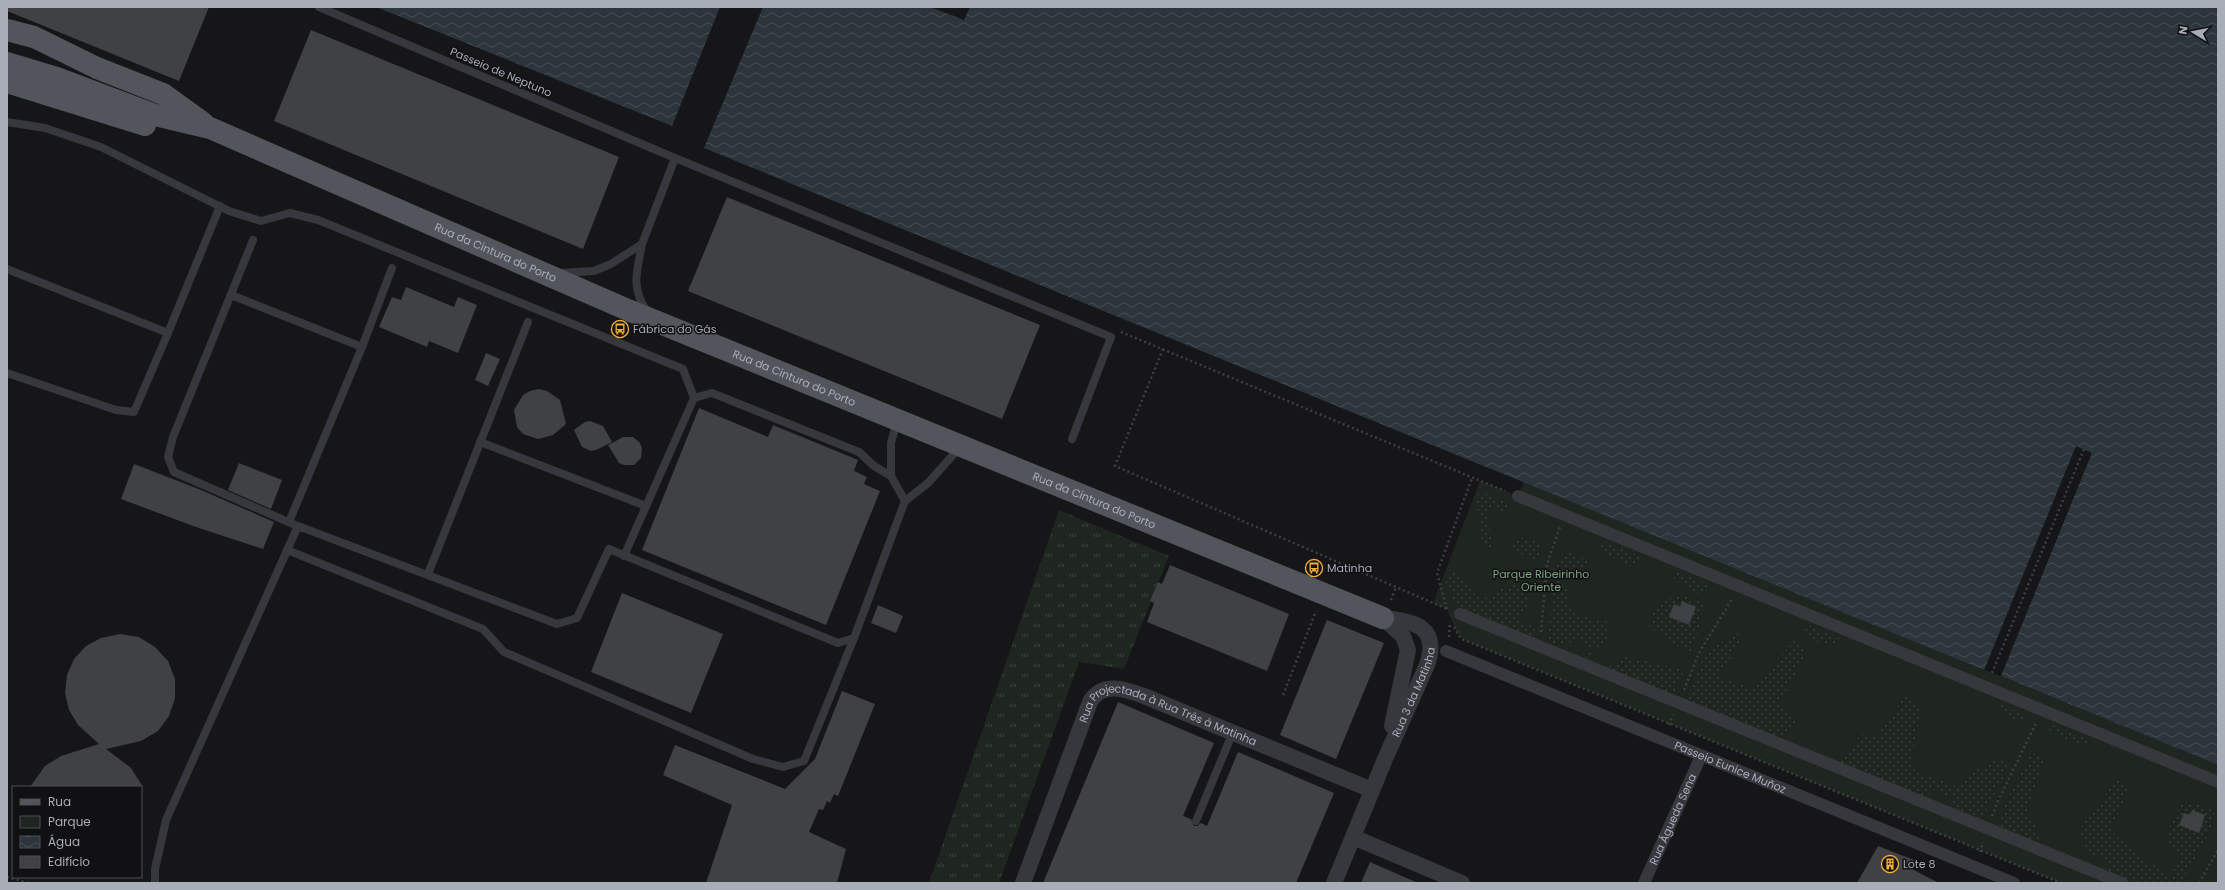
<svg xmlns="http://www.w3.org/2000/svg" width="2225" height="890" viewBox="0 0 2225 890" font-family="Poppins,sans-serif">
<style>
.grass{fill:url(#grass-tufts)}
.park{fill:#1e261f}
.garden{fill:url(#garden-dots)}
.water{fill:url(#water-waves)}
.building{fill:#404145}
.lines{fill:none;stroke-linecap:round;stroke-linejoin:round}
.path{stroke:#3d3f44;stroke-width:2.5;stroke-dasharray:2 3;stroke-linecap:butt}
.service{stroke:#37383d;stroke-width:8}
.pedestrian{stroke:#37383d;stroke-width:12}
.minor{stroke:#37383d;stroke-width:16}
.primary{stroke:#53555c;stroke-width:22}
.labels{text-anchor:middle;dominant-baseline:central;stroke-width:3;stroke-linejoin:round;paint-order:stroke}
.street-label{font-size:11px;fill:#a8adb8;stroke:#111113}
.poi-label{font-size:11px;fill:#a8adb8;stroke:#111113;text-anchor:start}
.park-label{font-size:11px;fill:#7fa381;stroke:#111113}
</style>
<defs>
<pattern id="grass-tufts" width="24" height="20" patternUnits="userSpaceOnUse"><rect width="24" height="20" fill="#1e261f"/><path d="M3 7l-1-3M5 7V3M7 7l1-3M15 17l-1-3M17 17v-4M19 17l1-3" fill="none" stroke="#3c433d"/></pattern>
<pattern id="garden-dots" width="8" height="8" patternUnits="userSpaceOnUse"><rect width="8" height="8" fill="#1e261f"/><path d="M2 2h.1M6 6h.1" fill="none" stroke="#3c433d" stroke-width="1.8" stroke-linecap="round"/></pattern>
<pattern id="water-waves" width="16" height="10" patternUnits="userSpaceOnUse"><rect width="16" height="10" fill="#2c353c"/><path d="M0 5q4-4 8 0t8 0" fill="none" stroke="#485056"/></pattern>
</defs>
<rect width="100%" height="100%" fill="#161618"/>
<polygon class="grass" points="1059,510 1169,556 1124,669 1079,662 999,883 929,883"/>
<polygon class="park" points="1480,481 1518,496 1524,481 2218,765 2218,883 2061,883 1464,640 1457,633 1447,609 1433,603"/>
<g class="garden">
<polygon points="1479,491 1513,505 1507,512 1487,507 1492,547 1483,547 1476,499"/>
<polygon points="1523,536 1542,543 1540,562 1510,549 1514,539 1521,541"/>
<polygon points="1599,540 1644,558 1631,566 1604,553"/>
<polygon points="1565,551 1589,561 1584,572 1566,569 1563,574 1572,613 1608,622 1606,629 1609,636 1600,649 1595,643 1588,660 1586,660 1588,650 1582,640 1552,646 1548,645 1554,565"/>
<polygon points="1449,570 1461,575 1474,594 1491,599 1494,592 1508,587 1511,581 1523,586 1530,607 1517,620 1535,628 1534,639 1457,608 1445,581"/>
<polygon points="1674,571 1707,584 1706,591 1698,594 1674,579"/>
<polygon points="1678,594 1704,603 1697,638 1691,651 1668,642 1650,626 1652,608"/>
<polygon points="1805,624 1843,640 1833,646 1807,639"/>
<polygon points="1737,630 1741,643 1717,677 1751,688 1797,638 1807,651 1780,702 1798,722 1778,739 1686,701 1704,656"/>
<polygon points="1626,657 1684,670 1673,696 1606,668"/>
<polygon points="1907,693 1921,712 1911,761 1914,770 1954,786 1990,761 2010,762 2005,775 1980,821 1956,811 1952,798 1942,794 1939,795 1937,791 1930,788 1930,795 1927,799 1836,762 1862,734 1877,736"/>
<polygon points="1995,702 2027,715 2025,722 2014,721"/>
<polygon points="2048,723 2096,743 2073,743 2046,728"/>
<polygon points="2032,753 2045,760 2027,813 2035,826 2041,846 1999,829 2006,801"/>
<polygon points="2117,779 2128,789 2111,832 2170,878 2179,858 2165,835 2182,804 2190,801 2214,811 2213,826 2181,883 2133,883 2107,872 2108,862 2105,859 2097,856 2095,858 2083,843 2080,829"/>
</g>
<g class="water">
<polygon points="376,7 720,7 672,126"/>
<polygon points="763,7 930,7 964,20 970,7 2218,7 2218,765 2001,676 2092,453 2076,446 1984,670 704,148"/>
</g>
<g class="building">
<polygon points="7,7 209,7 179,81 7,11"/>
<polygon points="311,30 619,157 583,249 274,121"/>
<polygon points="727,197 1040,325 1002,419 688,291"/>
<polygon points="406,287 454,307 458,297 477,305 458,353 429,341 427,347 379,327 392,297 401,300"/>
<polygon points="486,353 500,359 488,386 475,380"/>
<polygon points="539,389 547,391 560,400 566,424 553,435 538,439 523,434 517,427 514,410 523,395 530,391"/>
<polygon points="699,408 768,437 773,425 858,460 854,471 867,477 864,484 880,491 826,625 642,550"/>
<polygon points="590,421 603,426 612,442 596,450 591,451 582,447 574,430 585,422"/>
<polygon points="623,437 633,437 640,443 642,448 641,458 634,465 624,465 619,463 608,445"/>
<polygon points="239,463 282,480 271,509 228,490"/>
<polygon points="134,464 201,490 274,522 263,549 193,526 121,499"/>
<polygon points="1170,565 1289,614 1267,671 1147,622 1154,603 1150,601 1158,582 1162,584"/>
<polygon points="622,593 723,634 691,713 591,672"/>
<polygon points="1682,601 1696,607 1689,625 1669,617 1674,604 1680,607"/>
<polygon points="878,605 903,616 896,633 871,623"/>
<polygon points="1327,620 1384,643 1336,759 1280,735"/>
<polygon points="120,634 139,637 155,647 168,661 175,679 175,698 169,716 158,731 141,741 106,749 131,768 143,787 30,787 45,766 61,756 99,744 78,725 69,710 65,693 67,675 74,659 86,646 101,638"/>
<polygon points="842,691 875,704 838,796 834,794 830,803 827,801 823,810 819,809 809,832 846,849 837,883 706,883 732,805 663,775 675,745 785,789 815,759"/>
<polygon points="1118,702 1214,743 1183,816 1191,819 1194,826 1197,826 1201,823 1207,826 1238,752 1334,793 1296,883 1043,883"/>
<polygon points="2192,810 2205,815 2199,833 2179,825 2184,813 2190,815"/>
<polygon points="1878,846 1914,860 1910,868 1939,883 1857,883"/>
<polygon points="1370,862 1418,883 1361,883"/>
</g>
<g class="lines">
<g class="path">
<polyline points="1121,332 1505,491"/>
<polyline points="1163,349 1115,466 1447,609"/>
<polyline points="1666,540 1669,533"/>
<polyline points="1391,600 1396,587"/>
<polyline points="1447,609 1437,573 1472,478"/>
<polyline points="1454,627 1460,637 1464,640 2061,883"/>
<polyline points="1541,632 1547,564 1560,527"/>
<polyline points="1449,637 1450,622"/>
<polyline points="1992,673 2084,449"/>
<polyline points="1684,690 1699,653 1732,599"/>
<polyline points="1283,695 1316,611"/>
<polyline points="1669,725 1673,715"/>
<polyline points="1992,816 1999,799 2036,723"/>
<polyline points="1980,852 1983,842"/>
<polyline points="7,877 28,883"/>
<polyline points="2199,883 2218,850"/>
</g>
<g class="service">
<polyline points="319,7 675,158"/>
<polyline points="7,122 45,128 101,147 229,211 261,221 290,213 318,220 683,369 694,398"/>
<polyline points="253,240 173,437 168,457 174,472 302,528"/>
<polyline points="642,244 675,158 1111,337 1072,439"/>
<polyline points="7,269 168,333 220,206"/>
<path d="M559,273L594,271L611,264L642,244C637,272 630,288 648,313"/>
<polyline points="231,295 362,347"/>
<polyline points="7,373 116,410 134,412 168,333"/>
<polyline points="897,421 891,443 891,476 905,501"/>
<polyline points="480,442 646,506"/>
<polyline points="289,522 362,347 392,268"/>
<polyline points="287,550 483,629 504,652 753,759 783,767 804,761 854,638"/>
<polyline points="624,556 694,398 712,393 859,452 874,466 891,476"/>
<polyline points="428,574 528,322"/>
<polyline points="1196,821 1233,732"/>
<polyline points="155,883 155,869 166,820 298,526 557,624 577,618 609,549 838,643 854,638 905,501 928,483 961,446"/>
</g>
<g class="pedestrian">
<polyline points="1518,496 2218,782"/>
<polyline points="1460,614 2122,883"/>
<path id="s1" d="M1446,651L2014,883"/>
<path id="s2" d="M1644,883L1701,756"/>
</g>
<g class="minor">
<polyline points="1383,618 1403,636 1408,650 1392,726"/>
<polyline points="1353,837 1462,883"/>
<path id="s3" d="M1023,883L1090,702C1102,681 1125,689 1144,696L1372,790"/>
<path id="s4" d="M1334,883L1385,759L1427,665C1440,627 1415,621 1383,618"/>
</g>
<g class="primary">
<polyline points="7,30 34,37 97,68 163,94 203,123"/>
<path id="s5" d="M7,63L57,78L155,115L210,128L628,310L1383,618"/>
<polyline points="7,82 145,125"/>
</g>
</g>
<defs>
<g id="bus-ring" transform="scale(0.9)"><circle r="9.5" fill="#111113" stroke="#f2b134" stroke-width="1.5"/><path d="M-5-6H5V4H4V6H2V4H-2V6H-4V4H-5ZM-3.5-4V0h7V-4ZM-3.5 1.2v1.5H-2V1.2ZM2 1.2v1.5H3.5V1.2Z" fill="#f2b134"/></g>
<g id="building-ring" transform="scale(0.9)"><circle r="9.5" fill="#111113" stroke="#f2b134" stroke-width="1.5"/><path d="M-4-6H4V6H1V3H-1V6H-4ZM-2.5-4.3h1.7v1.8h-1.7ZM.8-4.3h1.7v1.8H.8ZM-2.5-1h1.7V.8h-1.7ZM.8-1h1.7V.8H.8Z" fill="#f2b134"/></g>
</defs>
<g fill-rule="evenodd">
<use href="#bus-ring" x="620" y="329"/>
<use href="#bus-ring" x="1314" y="568"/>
<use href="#building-ring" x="1890" y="864"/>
</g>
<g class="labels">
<g class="street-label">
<text transform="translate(501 72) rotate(23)">Passeio de Neptuno</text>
<text stroke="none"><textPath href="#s5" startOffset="525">Rua da Cintura do Porto</textPath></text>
<text stroke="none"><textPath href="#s5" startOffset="849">Rua da Cintura do Porto</textPath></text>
<text stroke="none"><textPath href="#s5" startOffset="1173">Rua da Cintura do Porto</textPath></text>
<text stroke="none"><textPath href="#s4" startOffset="207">Rua 3 da Matinha</textPath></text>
<text stroke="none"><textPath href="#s3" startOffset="273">Rua Projectada à Rua Três à Matinha</textPath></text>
<text stroke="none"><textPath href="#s1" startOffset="307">Passeio Eunice Muñoz</textPath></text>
<text stroke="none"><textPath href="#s2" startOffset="70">Rua Águeda Sena</textPath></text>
</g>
<g class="poi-label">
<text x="633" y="329">Fábrica do Gás</text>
<text x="1327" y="568">Matinha</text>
<text x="1903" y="864">Lote 8</text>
</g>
<g class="park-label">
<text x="1541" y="574">Parque Ribeirinho<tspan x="1541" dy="13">Oriente</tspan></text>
</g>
</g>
<rect width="2225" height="890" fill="none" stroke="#a8adb8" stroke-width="16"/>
<rect x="12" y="786" width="130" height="92" fill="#111113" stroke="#4d4f55"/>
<rect x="20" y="799" width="20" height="6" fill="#53555c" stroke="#4d4f55"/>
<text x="48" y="806" font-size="12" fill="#a8adb8">Rua</text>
<rect x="20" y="816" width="20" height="12" fill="#1e261f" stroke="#4d4f55"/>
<text x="48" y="826" font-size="12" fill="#a8adb8">Parque</text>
<rect x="20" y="836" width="20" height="12" fill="url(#water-waves)" stroke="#4d4f55"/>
<text x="48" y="846" font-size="12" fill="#a8adb8">Água</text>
<rect x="20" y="856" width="20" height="12" fill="#404145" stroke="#4d4f55"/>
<text x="48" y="866" font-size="12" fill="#a8adb8">Edifício</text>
<g transform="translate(2193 32) rotate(280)" stroke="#111113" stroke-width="3" paint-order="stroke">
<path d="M0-3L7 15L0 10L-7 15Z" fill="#a8adb8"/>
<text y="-6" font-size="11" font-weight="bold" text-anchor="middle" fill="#a8adb8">N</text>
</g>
</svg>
